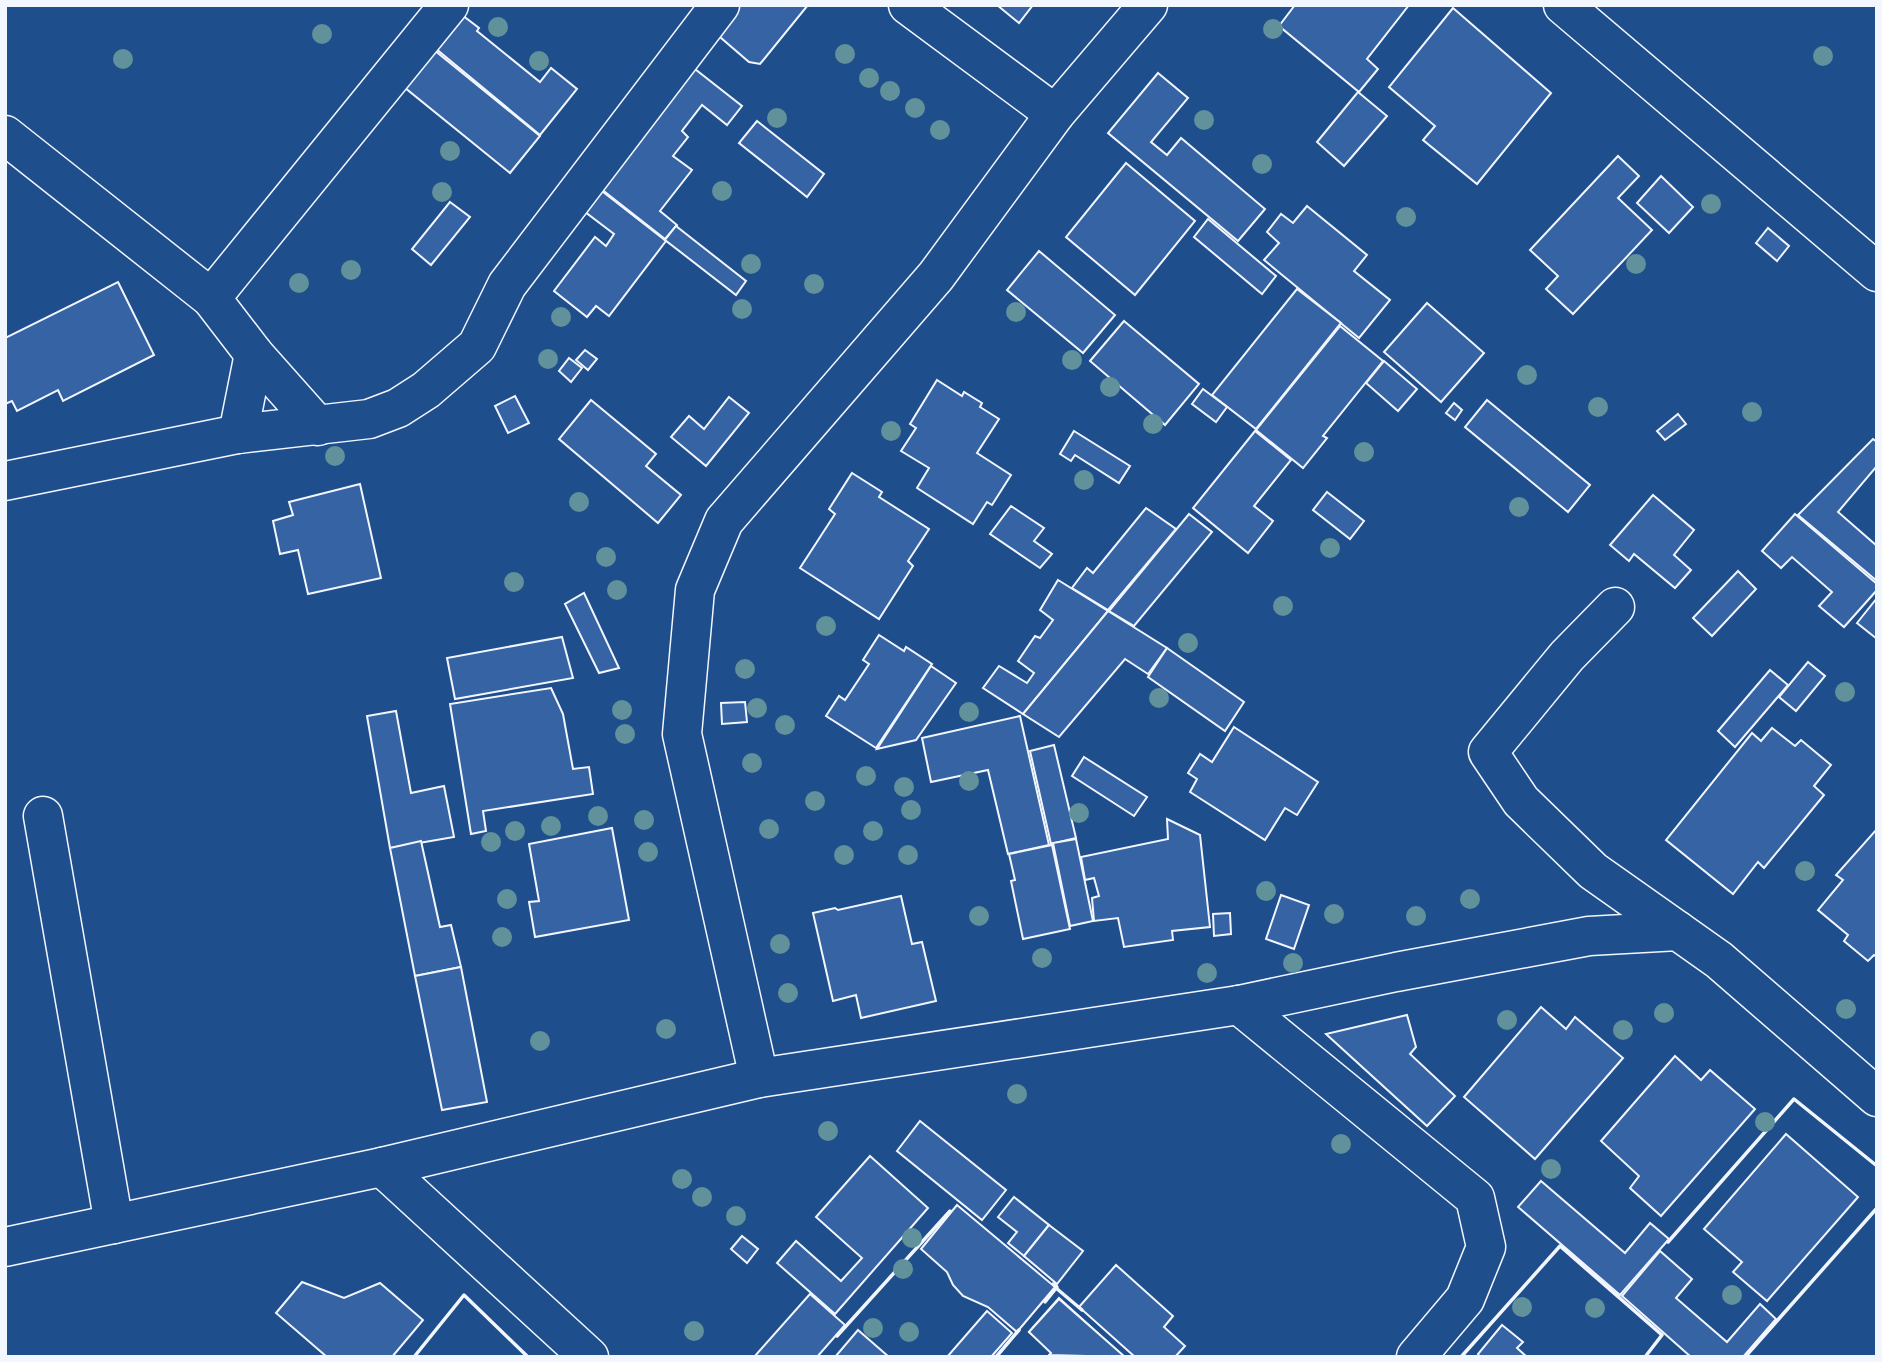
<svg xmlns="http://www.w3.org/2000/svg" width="1882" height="1362" viewBox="0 0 1882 1362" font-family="Arial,sans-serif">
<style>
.building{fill:#3563a3;stroke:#f2f6ff;stroke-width:2}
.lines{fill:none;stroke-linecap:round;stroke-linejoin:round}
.street-casing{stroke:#f2f6ff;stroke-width:41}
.street{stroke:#1f4e8c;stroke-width:38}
.wall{stroke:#f2f6ff;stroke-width:3.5}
.tree{fill:#61919a}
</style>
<rect width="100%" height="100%" fill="#1f4e8c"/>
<g class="building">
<polygon points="733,5 808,5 760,64 749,62 713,31"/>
<polygon points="997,5 1033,5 1019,23"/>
<polygon points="1295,5 1409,5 1367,59 1378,69 1359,92 1279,26"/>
<polygon points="1453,8 1551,93 1477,184 1423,140 1435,126 1389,87"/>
<polygon points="462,15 479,28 477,31 540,82 551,68 577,89 540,135 435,48"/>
<polygon points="434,50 540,136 510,173 404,87"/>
<polygon points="686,62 742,106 727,125 702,105 682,131 688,137 673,156 692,170 660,211 677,225 665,239 591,181"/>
<polygon points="1158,73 1188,98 1151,142 1167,155 1181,138 1265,209 1238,241 1108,133"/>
<polygon points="1358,92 1387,116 1344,166 1317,142"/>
<polygon points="757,121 824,174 807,197 739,143"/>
<polygon points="1618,156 1639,176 1618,198 1652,230 1573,314 1546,289 1558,276 1530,250"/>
<polygon points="1126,163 1195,221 1135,295 1066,237"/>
<polygon points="1661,176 1693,207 1669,233 1637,203"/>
<polygon points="589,181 666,241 609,316 596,306 587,317 554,291 595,237 606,246 614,234 572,202"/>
<polygon points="450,202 470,217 431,265 412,249"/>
<polygon points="1307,206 1367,255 1354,271 1390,300 1359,338 1264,260 1279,243 1267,232 1281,214 1293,223"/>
<polygon points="1208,219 1276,276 1262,294 1194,237"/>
<polygon points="676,226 746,281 736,295 665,240"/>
<polygon points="1768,228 1789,246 1777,261 1756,243"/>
<polygon points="1039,251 1115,315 1083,353 1007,290"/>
<polygon points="118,282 154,355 63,401 58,390 17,411 12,401 5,404 5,338"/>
<polygon points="1297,289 1341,323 1256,429 1212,395"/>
<polygon points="1427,303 1484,353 1441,402 1384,352"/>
<polygon points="1124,321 1199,384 1165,425 1090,361"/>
<polygon points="1340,326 1383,361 1323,436 1327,438 1303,468 1256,430"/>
<polygon points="585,350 597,359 588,370 576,360"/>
<polygon points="569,358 582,368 571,382 559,371"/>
<polygon points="1384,361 1417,389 1398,411 1366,383"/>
<polygon points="937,380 962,396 964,392 982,403 980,407 999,419 977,453 1011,475 992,505 987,502 973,524 917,488 929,468 901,451 916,428 910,424"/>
<polygon points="1203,389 1227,407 1216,422 1192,404"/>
<polygon points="515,396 529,423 508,433 495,406"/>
<polygon points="729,397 749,413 706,466 671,437 689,416 704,429"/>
<polygon points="591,400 656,454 646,466 681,495 658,523 559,439"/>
<polygon points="1487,400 1590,485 1568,512 1465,427"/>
<polygon points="1454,403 1462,410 1455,420 1446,413"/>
<polygon points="1678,414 1686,424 1665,440 1657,431"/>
<polygon points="1074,431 1130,466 1119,483 1075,455 1071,461 1060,454"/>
<polygon points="1255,431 1291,460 1254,506 1273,521 1248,553 1193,508"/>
<polygon points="1873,439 1877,442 1877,466 1838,512 1877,546 1877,581 1798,515"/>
<polygon points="852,473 882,492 879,497 929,529 908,561 913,566 879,619 800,568 835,514 829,509"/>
<polygon points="360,484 381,578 308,594 298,550 280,554 273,521 293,515 289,502"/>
<polygon points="1327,492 1364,521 1350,539 1313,510"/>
<polygon points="1653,495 1694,530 1674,555 1691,570 1675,588 1634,554 1629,561 1610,545"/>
<polygon points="1011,506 1044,528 1034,541 1052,554 1040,568 990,534"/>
<polygon points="1146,508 1176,529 1108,610 1072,588 1087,568 1093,573"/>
<polygon points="1189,514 1212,532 1134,626 1109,611"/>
<polygon points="1795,514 1877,584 1877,590 1844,627 1819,606 1832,592 1792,557 1781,568 1762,551"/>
<polygon points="1738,571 1756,589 1712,636 1693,618"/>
<polygon points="1058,580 1108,611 1023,714 983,688 999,666 1027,683 1034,673 1018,661 1035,636 1040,638 1053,620 1040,610"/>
<polygon points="584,593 619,668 599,673 565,604"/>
<polygon points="1877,598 1877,639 1857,623"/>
<polygon points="1108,611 1167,648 1148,674 1125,659 1059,737 1023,714"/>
<polygon points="879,635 904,651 906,647 932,664 876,748 826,716 839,696 845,700 869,664 863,660"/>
<polygon points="562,637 573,678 455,699 447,658"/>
<polygon points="1167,648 1244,702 1225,731 1148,677"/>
<polygon points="1808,662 1825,676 1796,711 1779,697"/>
<polygon points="931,666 956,683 916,740 877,749"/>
<polygon points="1770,670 1788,685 1735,747 1718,731"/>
<polygon points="551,688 563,714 573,769 589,767 593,794 483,811 486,831 471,834 450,704"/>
<polygon points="745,702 747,722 722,724 721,703"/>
<polygon points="396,711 411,793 444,786 454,837 390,848 367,716"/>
<polygon points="1020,716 1049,845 1008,854 988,770 931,782 922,738"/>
<polygon points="1234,727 1318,782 1297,815 1285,808 1265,840 1190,792 1197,779 1188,773 1200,754 1212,762"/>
<polygon points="1772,728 1795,746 1801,740 1831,765 1814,786 1824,795 1764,868 1758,862 1733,894 1666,840 1752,733 1761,741"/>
<polygon points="1054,745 1076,838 1051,844 1030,751"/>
<polygon points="1084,757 1147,797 1134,816 1072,776"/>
<polygon points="1167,819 1200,835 1210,927 1172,931 1173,940 1124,947 1118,918 1094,921 1092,898 1099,896 1094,878 1085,880 1081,857 1168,839"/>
<polygon points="612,828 629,920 535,937 529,902 539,901 529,844"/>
<polygon points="1876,830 1877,957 1874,955 1868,961 1844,941 1848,935 1818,910 1843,880 1836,875"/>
<polygon points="1076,839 1093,921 1070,926 1053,843"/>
<polygon points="421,841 440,927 451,925 461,967 415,976 390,848"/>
<polygon points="1052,845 1070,929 1023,939 1011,881 1015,880 1009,854"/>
<polygon points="1281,895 1309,905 1294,949 1266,939"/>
<polygon points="901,896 912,944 922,942 936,1001 861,1018 856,995 833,1001 813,913 835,908 838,910"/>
<polygon points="1230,913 1231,934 1214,936 1213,914"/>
<polygon points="461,967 487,1102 442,1110 415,976"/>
<polygon points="1541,1007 1566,1029 1575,1017 1623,1058 1535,1159 1464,1097"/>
<polygon points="1407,1015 1416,1047 1410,1054 1455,1096 1427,1126 1326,1034"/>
<polygon points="1675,1056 1701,1080 1710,1070 1755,1109 1661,1216 1630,1188 1639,1176 1601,1141"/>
<polygon points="920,1121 1006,1190 982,1220 897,1151"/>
<polygon points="1786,1134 1858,1197 1767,1301 1733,1272 1742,1262 1704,1229"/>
<polygon points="870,1156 928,1208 835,1314 777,1263 796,1241 841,1281 862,1258 816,1217"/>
<polygon points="1541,1181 1625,1253 1650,1223 1669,1239 1620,1295 1518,1207"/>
<polygon points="1014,1197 1049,1225 1024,1256 1008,1243 1017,1232 998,1217"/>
<polygon points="957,1205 1055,1287 1017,1332 988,1307 963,1296 953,1285 947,1272 921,1249"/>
<polygon points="1049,1225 1083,1251 1057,1284 1024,1256"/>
<polygon points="742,1236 758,1249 747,1263 731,1249"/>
<polygon points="1660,1251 1692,1279 1676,1298 1727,1342 1760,1304 1776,1319 1743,1357 1691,1357 1622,1296"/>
<polygon points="1116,1265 1173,1316 1164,1327 1185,1346 1175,1357 1135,1357 1079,1307"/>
<polygon points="302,1282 344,1298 380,1283 423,1320 392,1357 327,1357 276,1313"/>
<polygon points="810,1294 845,1325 817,1357 754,1357"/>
<polygon points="1059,1298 1124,1357 1052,1357 1050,1355 1052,1352 1029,1332"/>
<polygon points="1059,1299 1125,1357 1049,1355 1051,1353 1029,1332"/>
<polygon points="987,1311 1012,1333 991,1357 947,1357"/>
<polygon points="1502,1325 1523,1342 1517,1348 1527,1357 1480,1357 1478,1354"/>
<polygon points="858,1330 889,1357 835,1357"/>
</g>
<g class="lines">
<g class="street-casing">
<g id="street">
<polyline points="908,5 1055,114"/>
<polyline points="1563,5 1877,272"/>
<polyline points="5,135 211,298 254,354 318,426"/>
<polyline points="211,298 449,5"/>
<polyline points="238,434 254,354"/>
<polyline points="5,481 238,434 369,419 398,408 426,390 477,346 507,285 720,5"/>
<polyline points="1615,607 1567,656 1488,752 1521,801 1593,871 1678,931"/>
<polyline points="43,816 114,1224"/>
<polyline points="1239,1005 1475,1198 1486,1247 1465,1299 1416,1357"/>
<polyline points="759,1078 682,734 695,590 724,521 936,276 1055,114 1148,5"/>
<polyline points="382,1167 589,1357"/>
<polyline points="5,1247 382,1167 759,1078 1239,1005 1396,972 1589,936 1678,931 1719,960 1877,1097"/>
</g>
</g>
<use href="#street" class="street"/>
<g class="wall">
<polyline points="1668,1242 1794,1099 1877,1166"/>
<polyline points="1056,1288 1082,1310"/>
<polyline points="1045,1302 1057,1287 1053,1284"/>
<polyline points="837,1336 950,1211"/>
<polyline points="414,1357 464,1295 528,1357"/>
<polyline points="996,1357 1019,1330"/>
<polyline points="1461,1357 1560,1246 1662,1335 1645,1357"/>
<polyline points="1745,1357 1877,1208"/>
</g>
</g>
<g class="tree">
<circle cx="498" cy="27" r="10"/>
<circle cx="1273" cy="29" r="10"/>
<circle cx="322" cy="34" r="10"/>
<circle cx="845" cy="54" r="10"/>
<circle cx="1823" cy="56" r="10"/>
<circle cx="123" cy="59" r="10"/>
<circle cx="539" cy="61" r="10"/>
<circle cx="869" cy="78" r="10"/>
<circle cx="890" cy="91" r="10"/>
<circle cx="915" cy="108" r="10"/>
<circle cx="777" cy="118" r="10"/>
<circle cx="1204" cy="120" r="10"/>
<circle cx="940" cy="130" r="10"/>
<circle cx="450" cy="151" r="10"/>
<circle cx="1262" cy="164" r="10"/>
<circle cx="722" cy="191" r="10"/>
<circle cx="442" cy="192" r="10"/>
<circle cx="1711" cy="204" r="10"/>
<circle cx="1406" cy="217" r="10"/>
<circle cx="751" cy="264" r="10"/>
<circle cx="1636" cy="264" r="10"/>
<circle cx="351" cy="270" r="10"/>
<circle cx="299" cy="283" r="10"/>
<circle cx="814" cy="284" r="10"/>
<circle cx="742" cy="309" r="10"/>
<circle cx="1016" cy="312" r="10"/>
<circle cx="561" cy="317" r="10"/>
<circle cx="548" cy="359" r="10"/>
<circle cx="1072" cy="360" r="10"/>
<circle cx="1527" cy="375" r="10"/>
<circle cx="1110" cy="387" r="10"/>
<circle cx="1598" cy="407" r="10"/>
<circle cx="1752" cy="412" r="10"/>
<circle cx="1153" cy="424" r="10"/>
<circle cx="891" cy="431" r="10"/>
<circle cx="1364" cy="452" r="10"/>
<circle cx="335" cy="456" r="10"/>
<circle cx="1084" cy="480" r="10"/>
<circle cx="579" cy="502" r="10"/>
<circle cx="1519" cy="507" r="10"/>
<circle cx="1330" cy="548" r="10"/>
<circle cx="606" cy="557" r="10"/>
<circle cx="514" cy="582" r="10"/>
<circle cx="617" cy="590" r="10"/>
<circle cx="1283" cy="606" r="10"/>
<circle cx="826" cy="626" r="10"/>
<circle cx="1188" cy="643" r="10"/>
<circle cx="745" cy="669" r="10"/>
<circle cx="1845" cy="692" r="10"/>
<circle cx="1159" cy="698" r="10"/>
<circle cx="757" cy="708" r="10"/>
<circle cx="622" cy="710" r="10"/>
<circle cx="969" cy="712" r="10"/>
<circle cx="785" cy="725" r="10"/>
<circle cx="625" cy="734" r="10"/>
<circle cx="752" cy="763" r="10"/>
<circle cx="866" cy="776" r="10"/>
<circle cx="969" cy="781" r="10"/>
<circle cx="904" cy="787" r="10"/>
<circle cx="815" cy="801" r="10"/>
<circle cx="911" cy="810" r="10"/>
<circle cx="1079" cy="813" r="10"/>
<circle cx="598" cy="816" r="10"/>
<circle cx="644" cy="820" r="10"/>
<circle cx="551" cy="826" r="10"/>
<circle cx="769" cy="829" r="10"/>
<circle cx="515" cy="831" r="10"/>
<circle cx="873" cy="831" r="10"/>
<circle cx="491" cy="842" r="10"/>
<circle cx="648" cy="852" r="10"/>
<circle cx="844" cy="855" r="10"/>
<circle cx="908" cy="855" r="10"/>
<circle cx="1805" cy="871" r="10"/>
<circle cx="1266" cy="891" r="10"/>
<circle cx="507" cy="899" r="10"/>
<circle cx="1470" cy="899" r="10"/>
<circle cx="1334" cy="914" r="10"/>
<circle cx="979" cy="916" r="10"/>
<circle cx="1416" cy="916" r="10"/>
<circle cx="502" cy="937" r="10"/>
<circle cx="780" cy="944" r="10"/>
<circle cx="1042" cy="958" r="10"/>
<circle cx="1293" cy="963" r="10"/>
<circle cx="1207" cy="973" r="10"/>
<circle cx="788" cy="993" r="10"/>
<circle cx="1846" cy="1009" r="10"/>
<circle cx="1664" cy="1013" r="10"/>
<circle cx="1507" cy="1020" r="10"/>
<circle cx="666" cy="1029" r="10"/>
<circle cx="1623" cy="1030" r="10"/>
<circle cx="540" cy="1041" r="10"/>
<circle cx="1017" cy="1094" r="10"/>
<circle cx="1765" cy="1122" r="10"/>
<circle cx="828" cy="1131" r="10"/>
<circle cx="1341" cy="1144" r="10"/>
<circle cx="1551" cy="1169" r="10"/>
<circle cx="682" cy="1179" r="10"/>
<circle cx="702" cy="1197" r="10"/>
<circle cx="736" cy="1216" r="10"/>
<circle cx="912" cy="1238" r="10"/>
<circle cx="903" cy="1269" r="10"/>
<circle cx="1732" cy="1295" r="10"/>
<circle cx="1522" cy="1307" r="10"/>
<circle cx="1595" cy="1308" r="10"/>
<circle cx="873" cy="1328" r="10"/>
<circle cx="694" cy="1331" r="10"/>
<circle cx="909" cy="1332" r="10"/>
</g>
<rect width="1882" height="1362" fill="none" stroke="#f2f6ff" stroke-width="14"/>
</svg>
